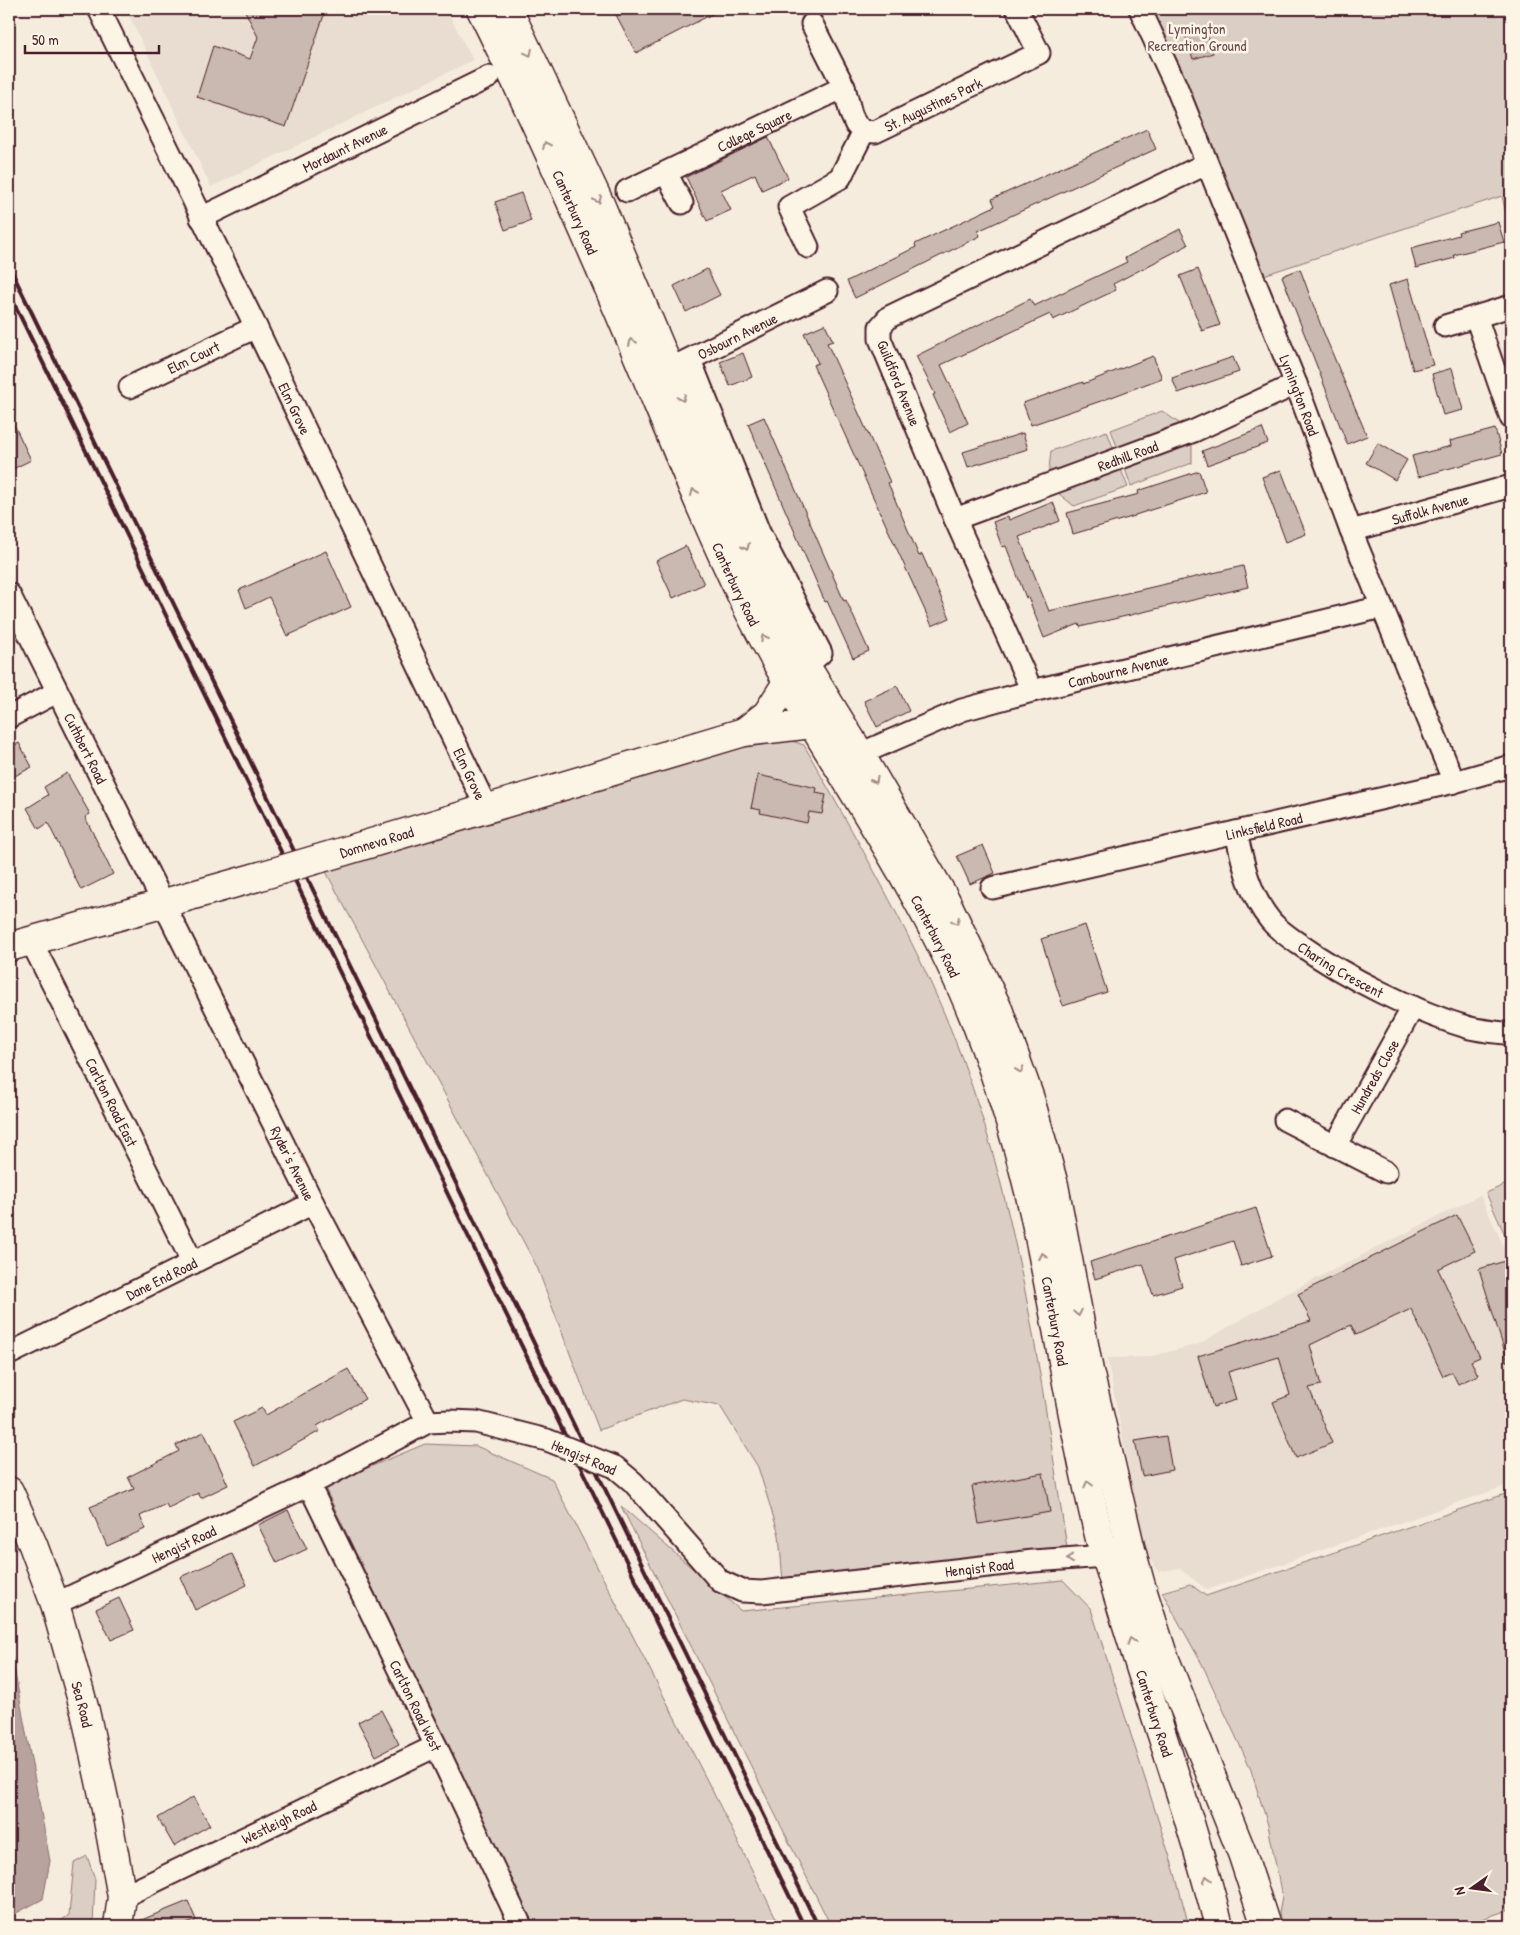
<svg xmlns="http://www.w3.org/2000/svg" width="1520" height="1935" viewBox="0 0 1520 1935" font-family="'Patrick Hand',sans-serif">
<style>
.built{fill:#e8ddd0}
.green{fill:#dbcec4;stroke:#927678}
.water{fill:#b8a39e;stroke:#8c6e70}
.building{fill:#cab9b1;stroke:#4a1f2b}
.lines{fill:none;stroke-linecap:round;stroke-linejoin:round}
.street-casing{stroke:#4a1f2b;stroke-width:25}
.secondary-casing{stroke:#4a1f2b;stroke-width:31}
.highway-casing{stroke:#4a1f2b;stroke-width:31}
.street{stroke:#fcf5e5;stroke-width:21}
.secondary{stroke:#fcf5e5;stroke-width:28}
.highway{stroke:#fcf5e5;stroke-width:28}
.rail{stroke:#4a1f2b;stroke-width:4}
.street-bridge-casing{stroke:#4a1f2b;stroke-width:25;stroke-linecap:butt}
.secondary-bridge-casing{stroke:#4a1f2b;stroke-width:31;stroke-linecap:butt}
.street-bridge{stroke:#fcf5e5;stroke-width:21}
.secondary-bridge{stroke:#fcf5e5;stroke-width:28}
.oneway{stroke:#a38a88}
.labels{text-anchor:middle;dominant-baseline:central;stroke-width:5;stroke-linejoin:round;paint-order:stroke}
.park-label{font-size:15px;fill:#6e4b51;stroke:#fcf5e5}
.street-label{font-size:15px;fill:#4a1f2b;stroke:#fcf5e5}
</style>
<rect width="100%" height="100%" fill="#f5ecde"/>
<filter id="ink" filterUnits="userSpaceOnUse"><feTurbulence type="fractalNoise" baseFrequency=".02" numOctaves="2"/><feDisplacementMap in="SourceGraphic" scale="10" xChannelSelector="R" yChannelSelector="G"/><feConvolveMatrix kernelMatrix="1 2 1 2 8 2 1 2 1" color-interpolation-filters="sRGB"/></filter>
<g filter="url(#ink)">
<g class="built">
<polygon points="126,9 446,9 473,60 211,187"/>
<polygon points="1480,1195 1511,1262 1511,1484 1207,1590 1179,1568 1158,1572 1144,1547 1107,1358 1148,1357 1199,1344 1280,1297"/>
</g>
<g class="green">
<polygon points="1152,9 1511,9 1511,236 1502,196 1264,275 1182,70"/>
<polygon points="1162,411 1186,428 1119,452 1111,430"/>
<polygon points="1107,431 1115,453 1048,478 1051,451"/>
<polygon points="1192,438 1192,463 1131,486 1123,463"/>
<polygon points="1119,465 1128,487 1074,506 1053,489"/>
<path d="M777,736L804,745C855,837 909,928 949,1025C1018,1193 1040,1375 1068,1554L783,1581L779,1535L758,1467L720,1406L682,1399L599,1430L537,1267L324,868Z"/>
<polygon points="1511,1182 1511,1248 1486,1193"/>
<polygon points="425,1444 476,1446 552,1479 713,1792 780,1926 534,1926 324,1486"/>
<polygon points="1511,1492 1511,1909 1461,1926 1282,1926 1279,1913 1282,1897 1268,1825 1250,1767 1202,1664 1162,1592 1190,1584 1206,1596"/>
<polygon points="621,1506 741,1611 1063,1580 1091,1609 1174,1870 1189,1926 831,1926"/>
<polygon points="87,1856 95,1879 93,1926 54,1926 69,1915 74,1863"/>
</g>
<polygon class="water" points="9,1641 50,1861 43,1899 9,1917"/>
<g class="building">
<polygon points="244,9 326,9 286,127 197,97 213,46 250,59 258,37"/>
<polygon points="613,9 722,9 636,53"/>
<polygon points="1206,30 1213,53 1193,59 1186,36"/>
<polygon points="1147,129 1156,149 978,231 980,236 855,298 847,281 916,247 915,244 995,206 992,199"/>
<polygon points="768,137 788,178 762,190 755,174 721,190 731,210 707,221 686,177"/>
<polygon points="521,193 531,221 505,230 495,202"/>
<polygon points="1498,222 1504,242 1454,255 1455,258 1416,268 1411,248 1459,235 1458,232"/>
<polygon points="1180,229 1188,245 1113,284 1116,290 1053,320 1050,314 941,365 968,423 950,432 933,395 935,394 916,356 1030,299 1034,306 1127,262 1125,258"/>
<polygon points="707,269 720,295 686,312 674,286"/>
<polygon points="1198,269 1220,325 1202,331 1180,276"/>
<polygon points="1300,269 1323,331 1367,436 1347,444 1282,276"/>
<polygon points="1408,279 1433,365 1413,370 1389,285"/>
<polygon points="825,324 833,341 827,343 890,482 888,483 919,556 922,554 950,618 932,626 813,365 818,363 804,333"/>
<polygon points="743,353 752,377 730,386 720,362"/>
<polygon points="1153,356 1162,378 1101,401 1031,425 1023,403 1083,382 1083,384"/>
<polygon points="1233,357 1239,372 1178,393 1172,378"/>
<polygon points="1452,368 1463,410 1443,415 1432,374"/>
<polygon points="9,414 31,460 9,471"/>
<polygon points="764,417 844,601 846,600 869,651 853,658 827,601 825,602 748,424"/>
<polygon points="1262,428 1268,443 1207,465 1202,451"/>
<polygon points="1495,429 1502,454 1418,477 1412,456 1451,446 1450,441"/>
<polygon points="1023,433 1028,449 968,467 963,452"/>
<polygon points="1378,443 1407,460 1395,480 1366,463"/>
<polygon points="1281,470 1306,534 1286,542 1262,477"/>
<polygon points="1199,471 1206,492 1135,515 1135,516 1073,534 1067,513 1139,494 1138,491"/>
<polygon points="1053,502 1060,521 1019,537 1049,611 1243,566 1248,587 1080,627 1079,624 1044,638 1028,597 1026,598 1006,546 1002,547 993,522 1008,516 1009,520"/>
<polygon points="686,546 704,584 673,598 656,561"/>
<polygon points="326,551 351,607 287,636 269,597 246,608 239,590"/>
<polygon points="897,686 909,711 877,727 864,701"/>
<polygon points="19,743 32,767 9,779 9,748"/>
<polygon points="67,773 90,814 85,817 113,874 81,890 48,823 39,829 27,808 48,795 44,787"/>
<polygon points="758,775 817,788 816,793 826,795 822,814 809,812 807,823 760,813 761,810 751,808"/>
<polygon points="983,845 995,873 970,884 957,856"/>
<polygon points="1085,925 1107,992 1063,1006 1041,939"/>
<polygon points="1256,1208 1272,1256 1241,1266 1233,1241 1174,1260 1182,1286 1153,1295 1143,1264 1095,1279 1090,1262"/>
<polygon points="1457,1215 1475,1251 1438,1269 1480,1357 1471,1361 1478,1375 1458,1384 1452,1372 1443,1376 1411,1309 1356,1335 1351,1325 1310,1345 1321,1385 1309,1388 1332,1443 1296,1458 1273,1402 1290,1395 1279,1357 1228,1372 1236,1400 1213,1407 1198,1356 1311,1321 1298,1294"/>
<polygon points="1505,1261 1511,1281 1511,1361 1508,1362 1479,1269"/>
<polygon points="348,1369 365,1399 317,1426 320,1431 255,1466 233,1422 262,1408 266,1415"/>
<polygon points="204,1432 228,1485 201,1498 198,1493 168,1508 166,1504 140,1516 145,1529 107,1546 90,1507 134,1489 128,1477 179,1451 176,1445"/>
<polygon points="1166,1436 1172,1470 1142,1476 1135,1441"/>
<polygon points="1043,1473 1050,1512 979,1524 972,1486"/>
<polygon points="288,1510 307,1549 277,1563 258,1525"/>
<polygon points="232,1554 247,1585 195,1610 180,1577"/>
<polygon points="119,1598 134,1630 111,1640 96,1609"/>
<polygon points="381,1710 399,1744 376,1756 358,1722"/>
<polygon points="193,1797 210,1825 174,1846 158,1818"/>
<polygon points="188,1901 196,1920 182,1926 134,1926 134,1923"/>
</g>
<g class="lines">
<g class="street-casing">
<g id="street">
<path id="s1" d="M99,9L256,327L487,809"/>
<path id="s2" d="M1140,9L1176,86L1296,384L1351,531L1454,782"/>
<path id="s3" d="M812,24L844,87L851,114L856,125L864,131L875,132L1039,53L1017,9"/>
<polyline points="666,173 682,203"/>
<path id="s4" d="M627,191L844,87"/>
<path id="s5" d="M201,218L489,77"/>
<polyline points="808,247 789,207 840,178 864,131"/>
<polyline points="1476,317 1511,418"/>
<polyline points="1445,326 1511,306"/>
<polyline points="690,360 759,532 821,653 806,666"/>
<path id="s6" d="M678,365L827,291"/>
<path id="s7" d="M130,387L256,327"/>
<path id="s8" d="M955,519L1194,431L1296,384"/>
<path id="s9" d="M1351,531L1511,486"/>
<path id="s10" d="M9,594L313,1203L428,1422"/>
<polyline points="1032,691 955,519 880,339 880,327 889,317 1206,164"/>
<polyline points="9,717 57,692"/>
<path id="s11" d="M860,754L962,710L1032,691L1382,607"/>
<path id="s12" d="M1236,832C1243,863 1249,894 1270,920C1277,929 1289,937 1299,944C1345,977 1415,1012 1470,1028C1483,1031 1498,1032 1511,1034"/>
<path id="s13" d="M992,888L1454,782L1511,766"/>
<path id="s14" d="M31,941L193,1263"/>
<polyline points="1285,1120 1386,1172"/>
<path id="s15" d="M1335,1146L1413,1007"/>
<path id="s16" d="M9,1354L313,1203"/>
<path id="s17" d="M615,1467L633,1482L720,1581L742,1591L762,1592L1033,1561L1106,1556"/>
<path id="s18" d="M309,1485L436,1746L521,1926"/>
<path id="s19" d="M55,1604L309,1485L428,1422L449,1421L476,1422L547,1440"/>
<path id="s20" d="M122,1897L436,1746"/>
</g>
</g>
<g class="secondary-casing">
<g id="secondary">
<polyline points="744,732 767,714 788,681"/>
<path id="s21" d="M318,859L744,732L812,724"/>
<polyline points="9,947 257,877"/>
<path id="s22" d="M9,1491L33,1545L55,1604L85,1711L105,1804L122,1897L118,1926"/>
</g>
</g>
<g class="highway-casing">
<g id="highway">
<path id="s23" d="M481,9C541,130 595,254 647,378C679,455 710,532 747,607C818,749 919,876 977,1025C1000,1086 1020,1149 1034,1213C1058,1322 1073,1432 1100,1539C1104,1553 1109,1565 1113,1579C1147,1695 1189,1809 1219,1926"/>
<polyline points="508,9 600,204 721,492 767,595 806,666 860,754 945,899 998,1009 1030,1099 1054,1185 1089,1371 1130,1546 1141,1586 1162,1652 1242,1853 1266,1926"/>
</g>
</g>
<use href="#street" class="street"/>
<use href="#secondary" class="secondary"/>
<use href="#highway" class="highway"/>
<g class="rail">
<polyline points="9,266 818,1926"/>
<polyline points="9,293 804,1926"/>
</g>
<g class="street-bridge-casing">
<polyline id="street-bridge" points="547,1440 615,1467"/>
</g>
<g class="secondary-bridge-casing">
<polyline id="secondary-bridge" points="257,877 318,859"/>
</g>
<use href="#street-bridge" class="street-bridge"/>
<use href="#secondary-bridge" class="secondary-bridge"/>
</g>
<defs><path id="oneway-chevron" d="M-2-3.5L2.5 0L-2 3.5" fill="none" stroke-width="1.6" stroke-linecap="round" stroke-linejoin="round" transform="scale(1.25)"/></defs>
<g class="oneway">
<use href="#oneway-chevron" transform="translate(529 53) rotate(64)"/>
<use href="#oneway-chevron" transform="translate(546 145) rotate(-115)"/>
<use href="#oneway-chevron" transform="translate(598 200) rotate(66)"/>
<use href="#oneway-chevron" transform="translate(632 342) rotate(-113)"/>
<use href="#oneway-chevron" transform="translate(682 398) rotate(67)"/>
<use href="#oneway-chevron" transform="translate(694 492) rotate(-113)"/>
<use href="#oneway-chevron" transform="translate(746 547) rotate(66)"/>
<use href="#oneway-chevron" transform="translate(764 638) rotate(-119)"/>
<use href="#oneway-chevron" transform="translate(875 780) rotate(60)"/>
<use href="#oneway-chevron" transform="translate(956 921) rotate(64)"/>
<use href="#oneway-chevron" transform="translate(1020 1070) rotate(71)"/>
<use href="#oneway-chevron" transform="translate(1043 1256) rotate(-101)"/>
<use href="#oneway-chevron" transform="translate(1078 1313) rotate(79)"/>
<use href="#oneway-chevron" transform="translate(1088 1484) rotate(-102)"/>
<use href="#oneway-chevron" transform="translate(1070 1559) rotate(176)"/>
<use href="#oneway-chevron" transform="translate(1131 1641) rotate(-108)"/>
<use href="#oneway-chevron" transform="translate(1207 1879) rotate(-105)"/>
</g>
</g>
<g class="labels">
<g class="park-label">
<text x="1197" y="28">Lymington<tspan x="1197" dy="17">Recreation Ground</tspan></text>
</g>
<g class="street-label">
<text stroke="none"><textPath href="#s3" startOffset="196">St. Augustines Park</textPath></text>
<text stroke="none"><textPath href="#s4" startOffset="141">College Square</textPath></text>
<text stroke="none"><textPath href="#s5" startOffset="160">Mordaunt Avenue</textPath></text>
<text stroke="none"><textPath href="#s23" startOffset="224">Canterbury Road</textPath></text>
<text stroke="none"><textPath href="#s6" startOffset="66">Osbourn Avenue</textPath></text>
<text stroke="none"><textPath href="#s7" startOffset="70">Elm Court</textPath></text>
<text transform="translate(899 383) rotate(68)">Guildford Avenue</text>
<text stroke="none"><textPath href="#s2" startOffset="418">Lymington Road</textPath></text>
<text stroke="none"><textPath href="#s1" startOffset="445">Elm Grove</textPath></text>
<text stroke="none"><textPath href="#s8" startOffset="184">Redhill Road</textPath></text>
<text stroke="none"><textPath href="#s9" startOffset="82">Suffolk Avenue</textPath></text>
<text stroke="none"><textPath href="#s23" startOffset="629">Canterbury Road</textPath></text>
<text stroke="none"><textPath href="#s11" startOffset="272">Cambourne Avenue</textPath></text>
<text stroke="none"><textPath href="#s10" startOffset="172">Cuthbert Road</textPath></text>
<text stroke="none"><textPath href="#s1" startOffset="850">Elm Grove</textPath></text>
<text stroke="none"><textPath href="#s13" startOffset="279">Linksfield Road</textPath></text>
<text stroke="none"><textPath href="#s21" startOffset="61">Domneva Road</textPath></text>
<text stroke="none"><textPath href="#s23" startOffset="1034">Canterbury Road</textPath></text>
<text stroke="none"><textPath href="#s12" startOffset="182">Charing Crescent</textPath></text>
<text stroke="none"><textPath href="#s15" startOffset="80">Hundreds Close</textPath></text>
<text stroke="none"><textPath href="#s14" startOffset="180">Carlton Road East</textPath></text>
<text stroke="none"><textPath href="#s10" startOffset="636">Ryder's Avenue</textPath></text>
<text stroke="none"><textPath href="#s16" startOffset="170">Dane End Road</textPath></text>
<text stroke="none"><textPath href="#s23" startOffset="1439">Canterbury Road</textPath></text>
<text transform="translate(584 1457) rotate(23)">Hengist Road</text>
<text stroke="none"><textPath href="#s19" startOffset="142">Hengist Road</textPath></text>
<text stroke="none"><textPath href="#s17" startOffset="418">Hengist Road</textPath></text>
<text stroke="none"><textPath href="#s22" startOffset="226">Sea Road</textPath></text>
<text stroke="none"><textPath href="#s18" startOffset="245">Carlton Road West</textPath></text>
<text stroke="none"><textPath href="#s23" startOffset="1844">Canterbury Road</textPath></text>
<text stroke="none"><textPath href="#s20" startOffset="174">Westleigh Road</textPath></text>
</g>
</g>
<rect width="1520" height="1935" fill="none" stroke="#fcf5e5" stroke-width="30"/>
<rect x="15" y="15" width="1490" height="1905" fill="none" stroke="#4a1f2b" stroke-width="2" filter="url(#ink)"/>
<g transform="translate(1472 1888) rotate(256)" stroke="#fcf5e5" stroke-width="4" paint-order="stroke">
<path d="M0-4L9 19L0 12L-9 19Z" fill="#4a1f2b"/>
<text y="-8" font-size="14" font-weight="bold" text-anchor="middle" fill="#4a1f2b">N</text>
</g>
<path d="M25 45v8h134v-8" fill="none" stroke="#4a1f2b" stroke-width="2.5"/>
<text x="32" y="45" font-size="15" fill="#4a1f2b" stroke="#fcf5e5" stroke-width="4" paint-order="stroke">50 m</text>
</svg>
